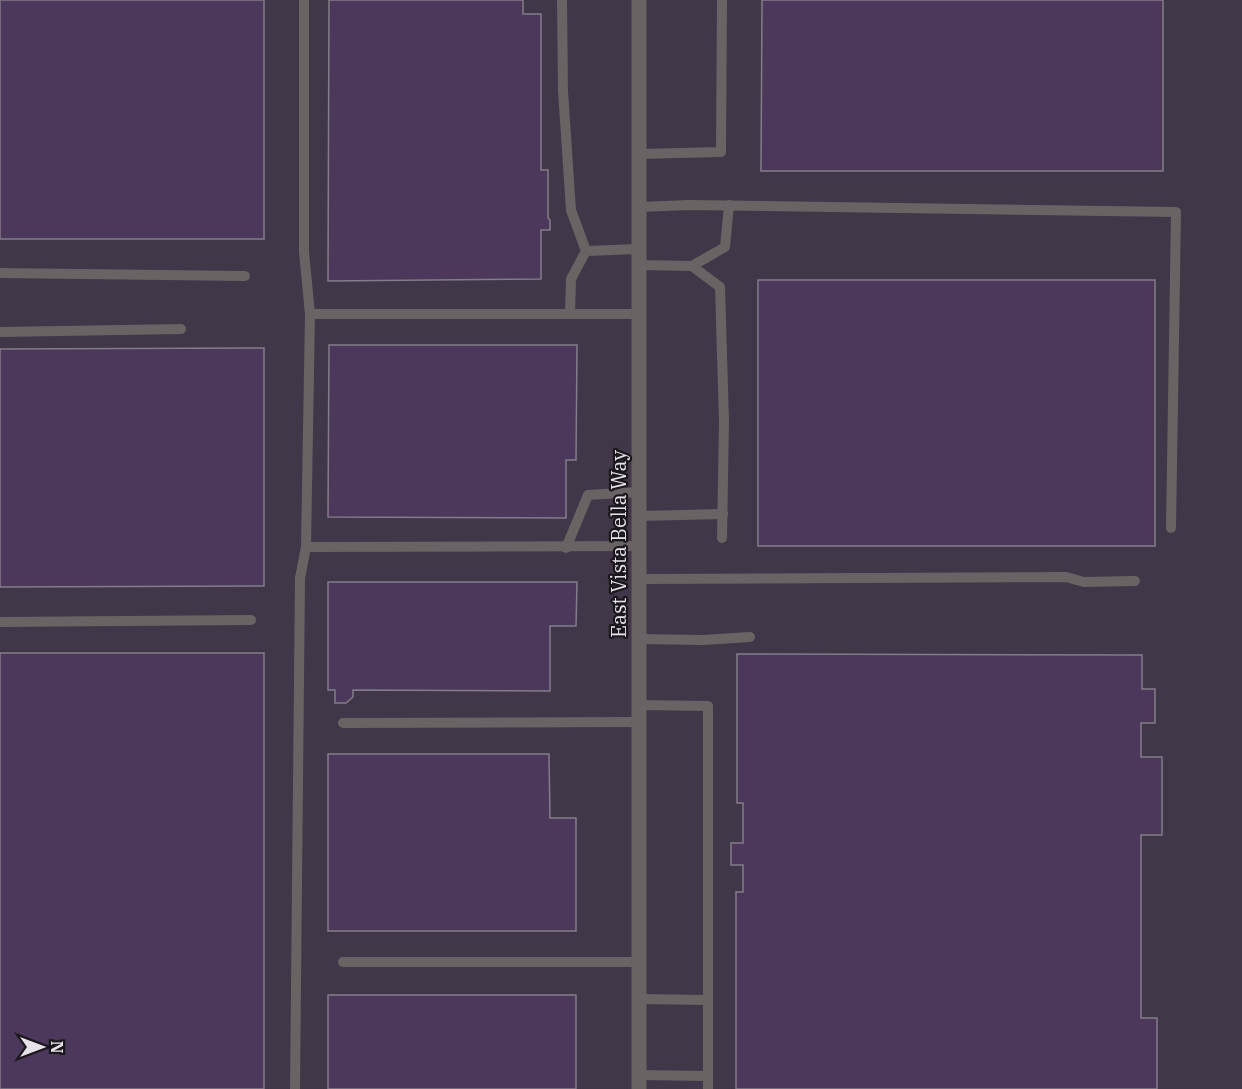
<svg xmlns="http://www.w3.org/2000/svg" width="1242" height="1089" viewBox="0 0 1242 1089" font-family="'IBM Plex Serif',serif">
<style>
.built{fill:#403748}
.building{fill:#4b385a;stroke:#837d89;stroke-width:1.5}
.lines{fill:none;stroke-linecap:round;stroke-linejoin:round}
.service{stroke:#6a6363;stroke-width:10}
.minor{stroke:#6a6363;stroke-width:15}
.labels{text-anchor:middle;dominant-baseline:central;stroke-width:4.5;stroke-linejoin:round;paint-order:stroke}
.street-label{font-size:20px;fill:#e6e2e9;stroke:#1b181d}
</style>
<rect width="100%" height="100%" fill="#352f3a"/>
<rect class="built" x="0" y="0" width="1242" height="1089"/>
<g class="building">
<rect x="0" y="0" width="264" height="239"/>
<polygon points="329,0 523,0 523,14 541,14 541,170 548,170 548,218 550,220 550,230 541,230 541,279 328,281"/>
<polygon points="762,0 1163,0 1163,171 761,171"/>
<rect x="758" y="280" width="397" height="266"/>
<polygon points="329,345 577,345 576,460 566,460 566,518 328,517"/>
<polygon points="264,348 264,586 0,587 0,349"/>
<polygon points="328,582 577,582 576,626 550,626 550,691 353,690 353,697 346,703 335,703 335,690 328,690"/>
<rect x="0" y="653" width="264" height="436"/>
<polygon points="737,654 1142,655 1142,689 1155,689 1155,723 1141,723 1141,757 1162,757 1162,835 1141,835 1141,1018 1157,1018 1157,1089 736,1089 736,892 743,892 743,865 731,865 731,843 743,843 743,803 737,803"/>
<polygon points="328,754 549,754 550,818 576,818 576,931 328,931"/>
<rect x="328" y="995" width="248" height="94"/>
</g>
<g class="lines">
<g class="service">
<polyline points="304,0 304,252 310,314 306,547 639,546"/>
<polyline points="562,0 563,91 571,210 586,251"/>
<polyline points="639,154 721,152 722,0"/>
<polyline points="639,207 689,205 1176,212 1171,528"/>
<polyline points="639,265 692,266 720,287 724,421 722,538"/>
<polyline points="692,266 725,247 729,205"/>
<polyline points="0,273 245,276"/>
<polyline points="310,314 639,314"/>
<polyline points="570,314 571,279 586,251 639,249"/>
<polyline points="0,332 181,329"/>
<polyline points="639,516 723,514"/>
<polyline points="566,548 588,495 639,492"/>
<polyline points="639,579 1066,577 1084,582 1135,581"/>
<polyline points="0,622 251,620"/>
<polyline points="639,639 703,640 750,637"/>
<polyline points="639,705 708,706 708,1089"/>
<polyline points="343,723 639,722"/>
<polyline points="343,962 639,962"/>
<polyline points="639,999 708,1000"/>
<polyline points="639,1075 708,1076"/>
<polyline points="295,1089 300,578 306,547"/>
</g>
<polyline class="minor" points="639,0 639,1089"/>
</g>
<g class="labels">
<g class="street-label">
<text transform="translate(618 544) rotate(-90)">East Vista Bella Way</text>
</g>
</g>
<g transform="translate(42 1047) rotate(90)" stroke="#1b181d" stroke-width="4.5" paint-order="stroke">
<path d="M0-4.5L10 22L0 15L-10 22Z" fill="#e6e2e9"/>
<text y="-9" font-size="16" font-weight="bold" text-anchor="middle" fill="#e6e2e9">N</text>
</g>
</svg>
